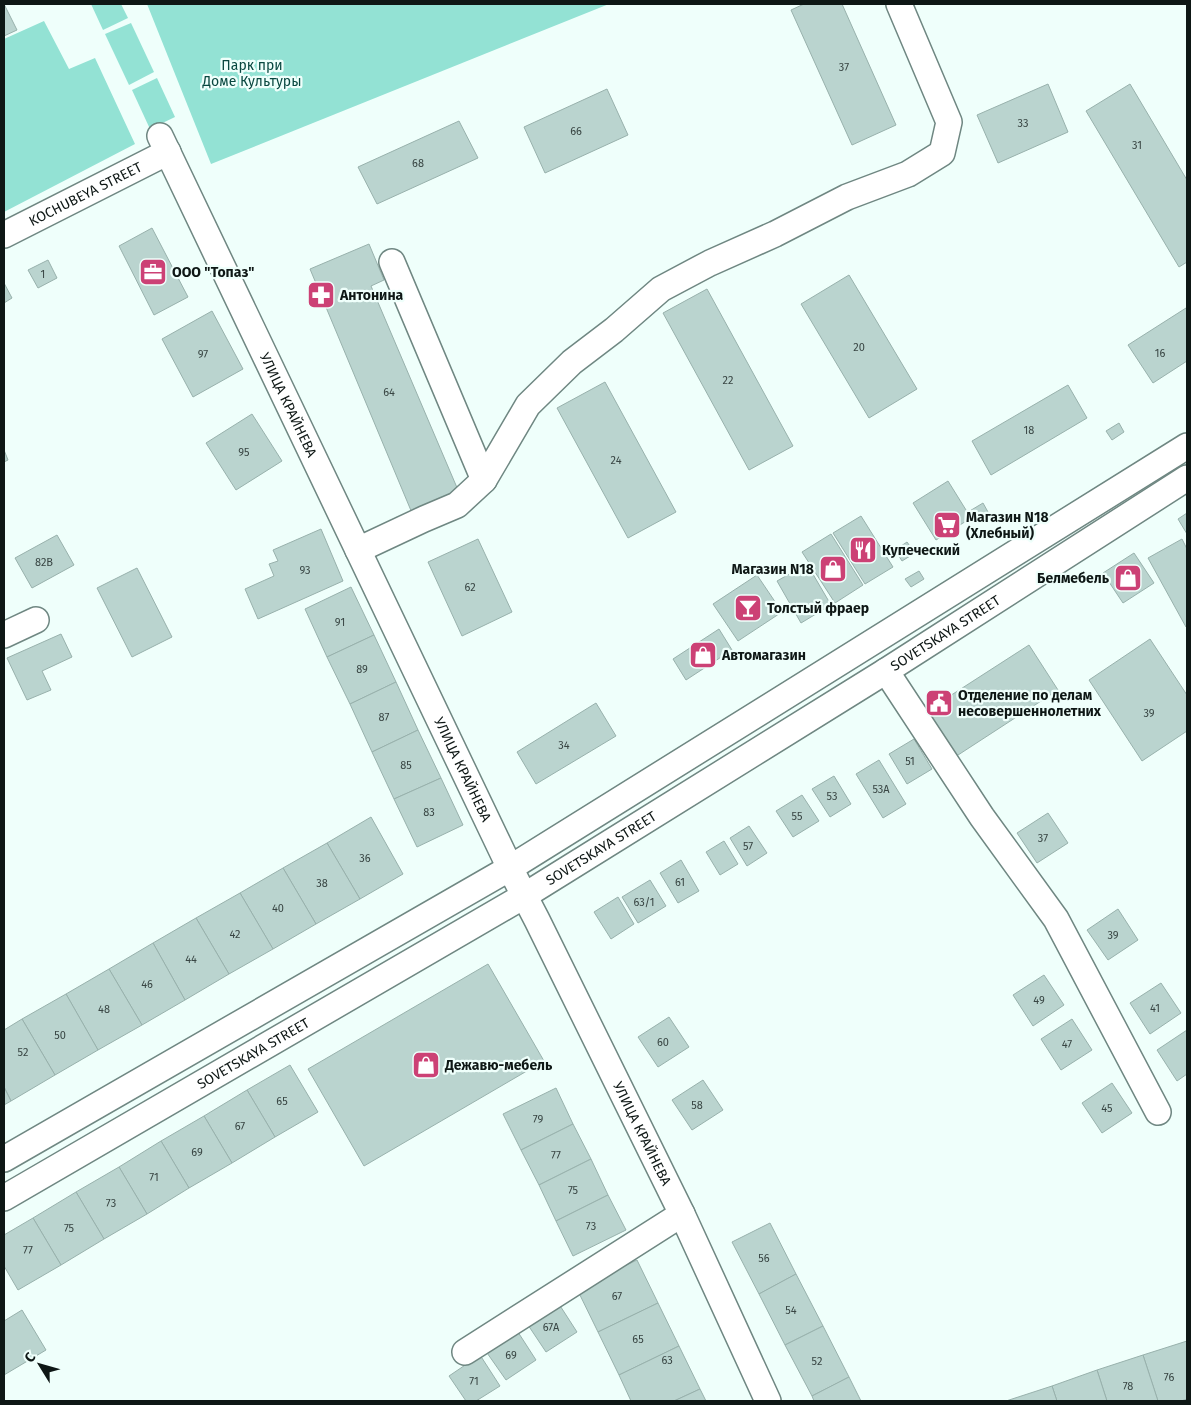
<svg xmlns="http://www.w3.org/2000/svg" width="1191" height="1405" viewBox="0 0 1191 1405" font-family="'Fira Sans',sans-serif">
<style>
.green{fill:#93e2d4}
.building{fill:#bad4cf;stroke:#98b1ac}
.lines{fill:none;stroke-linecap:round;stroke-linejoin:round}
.minor-casing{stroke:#6f8782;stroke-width:28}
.minor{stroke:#fff;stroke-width:25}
.labels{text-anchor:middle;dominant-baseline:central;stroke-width:4.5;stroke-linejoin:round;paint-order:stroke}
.number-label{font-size:11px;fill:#394644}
.park-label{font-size:14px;fill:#094840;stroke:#effffb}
.street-label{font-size:14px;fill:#0e1715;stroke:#effffb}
.poi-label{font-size:14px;font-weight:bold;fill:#0e1715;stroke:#effffb;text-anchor:start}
</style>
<rect width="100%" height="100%" fill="#effffb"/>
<g class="green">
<polygon points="91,4 121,4 128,18 103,30"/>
<polygon points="147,4 609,4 211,164"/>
<polygon points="44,21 69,69 95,58 135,144 4,212 4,39"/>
<polygon points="131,23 154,72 129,85 105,34"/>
<polygon points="157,78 175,117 150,129 132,90"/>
</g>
<g class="building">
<polygon points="4,4 17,30 4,36"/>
<polygon points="804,4 842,4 896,125 852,145 791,10"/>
<polygon points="1048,84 1068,132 998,163 977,115"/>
<polygon points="1130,84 1187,180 1187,262 1179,267 1086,111"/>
<polygon points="607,89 628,135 545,173 524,127"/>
<polygon points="459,121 478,158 377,204 358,167"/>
<polygon points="152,228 188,297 154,315 119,246"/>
<polygon points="369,244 384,280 371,286 458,490 412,513 310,269"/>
<polygon points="48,260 57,278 38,288 28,270"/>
<polygon points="849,275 917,389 869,418 801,304"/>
<polygon points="4,283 12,298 4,303"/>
<polygon points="707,289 793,446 749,470 663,313"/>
<polygon points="1186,308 1187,310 1187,361 1153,383 1128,345"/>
<polygon points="212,311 243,369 193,397 162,339"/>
<polygon points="605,382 676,512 628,538 557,408"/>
<polygon points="1068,385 1087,418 991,475 972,441"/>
<polygon points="252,414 282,461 236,490 206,443"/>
<polygon points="1119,423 1124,432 1112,440 1106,431"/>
<polygon points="4,450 8,460 4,462"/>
<polygon points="948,481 971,518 936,540 913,503"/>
<polygon points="983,503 988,512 974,521 968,512"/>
<polygon points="1187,513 1187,534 1178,519"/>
<polygon points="861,516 893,567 865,584 833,533"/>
<polygon points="321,529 343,581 258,619 245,589 274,576 269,564 278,561 273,550"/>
<polygon points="831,534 863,585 835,603 802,552"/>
<polygon points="57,535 74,565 32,588 15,558"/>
<polygon points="478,539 512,612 462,636 428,562"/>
<polygon points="1182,539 1187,549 1187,627 1186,627 1148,558"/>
<polygon points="907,542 915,553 902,561 895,550"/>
<polygon points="1134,553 1154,583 1123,603 1103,573"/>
<polygon points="807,564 831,605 801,623 777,581"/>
<polygon points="137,568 172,637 132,657 97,588"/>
<polygon points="919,571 924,579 911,587 905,579"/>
<polygon points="757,575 782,612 738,641 713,604"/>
<polygon points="351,587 374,635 327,657 305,609"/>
<polygon points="719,629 732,650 686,680 673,659"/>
<polygon points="61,634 72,657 42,671 51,690 27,700 7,658"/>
<polygon points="374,635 396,682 350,704 327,657"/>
<polygon points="1150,639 1187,695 1187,731 1142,761 1089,680"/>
<polygon points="1029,645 1058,690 955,757 925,712"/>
<polygon points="396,682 418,730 372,752 350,704"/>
<polygon points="596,703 616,736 536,784 517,752"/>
<polygon points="418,730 441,778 394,799 372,752"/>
<polygon points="914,739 932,769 907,784 889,754"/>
<polygon points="879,760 906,804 883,818 856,774"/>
<polygon points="834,776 851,804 830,817 812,789"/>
<polygon points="441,778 463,825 417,847 394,799"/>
<polygon points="802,795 819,821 793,837 776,811"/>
<polygon points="1048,813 1068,843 1037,863 1017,833"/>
<polygon points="371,817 403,874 360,899 327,843"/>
<polygon points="749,826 767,853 747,866 730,838"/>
<polygon points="724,841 738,864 720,875 706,852"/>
<polygon points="327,843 360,899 316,924 283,868"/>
<polygon points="681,860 699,891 678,903 660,873"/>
<polygon points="283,868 316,924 273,949 240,893"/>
<polygon points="650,880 666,906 638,923 622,897"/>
<polygon points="240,893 273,949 229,974 196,918"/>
<polygon points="618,897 634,924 611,939 594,912"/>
<polygon points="1118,909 1138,940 1108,960 1087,930"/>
<polygon points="196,918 229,974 185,1000 153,943"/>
<polygon points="153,943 185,1000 142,1025 109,969"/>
<polygon points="488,964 544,1061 364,1166 308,1069"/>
<polygon points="109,969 142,1025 98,1050 66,994"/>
<polygon points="1044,975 1064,1005 1033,1026 1013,995"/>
<polygon points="1161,983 1181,1013 1150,1034 1130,1003"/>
<polygon points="66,994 98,1050 55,1075 22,1019"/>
<polygon points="669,1017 689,1047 658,1067 638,1037"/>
<polygon points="22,1019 55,1075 11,1101 4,1087 4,1030"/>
<polygon points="1072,1019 1092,1050 1061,1070 1041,1039"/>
<polygon points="1187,1030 1187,1074 1177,1081 1157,1050"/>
<polygon points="290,1065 318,1112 275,1137 247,1090"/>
<polygon points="703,1080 723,1110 692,1130 672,1100"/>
<polygon points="1112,1083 1132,1113 1102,1133 1082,1103"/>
<polygon points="4,1087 11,1101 4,1105"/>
<polygon points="556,1088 573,1124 521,1150 503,1114"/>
<polygon points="247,1090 275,1137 232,1163 204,1116"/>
<polygon points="204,1116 232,1163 189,1188 161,1141"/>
<polygon points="573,1124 591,1159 539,1185 521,1150"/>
<polygon points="161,1141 189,1188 147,1214 119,1167"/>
<polygon points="591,1159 608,1195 556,1221 539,1185"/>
<polygon points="119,1167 147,1214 104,1239 76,1192"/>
<polygon points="76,1192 104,1239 61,1265 33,1218"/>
<polygon points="608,1195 626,1230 573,1256 556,1221"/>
<polygon points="33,1218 61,1265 18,1290 4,1266 4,1235"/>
<polygon points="770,1223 796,1274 759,1294 732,1242"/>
<polygon points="637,1260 658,1303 598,1332 577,1289"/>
<polygon points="796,1274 823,1326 785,1345 759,1294"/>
<polygon points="557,1301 577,1332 546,1352 526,1322"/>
<polygon points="658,1303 679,1346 619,1375 598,1332"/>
<polygon points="22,1310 46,1350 4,1375 4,1321"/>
<polygon points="823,1326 849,1377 812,1396 785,1345"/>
<polygon points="516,1329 536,1360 506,1380 485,1350"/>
<polygon points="1187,1341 1187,1399 1181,1401 1158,1401 1143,1355"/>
<polygon points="679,1346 700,1389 674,1401 631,1401 619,1375"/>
<polygon points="480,1355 500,1386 476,1401 466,1401 449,1376"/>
<polygon points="1143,1355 1158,1401 1107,1401 1097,1370"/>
<polygon points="1097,1370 1107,1401 1057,1401 1052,1386"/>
<polygon points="849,1377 861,1401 814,1401 812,1396"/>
<polygon points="1052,1386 1057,1401 1006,1401"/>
<polygon points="700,1389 706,1401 674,1401"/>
</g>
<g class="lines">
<g class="minor-casing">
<g id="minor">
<path id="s1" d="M160,136L510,868L537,920L682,1214L768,1401"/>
<path id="s2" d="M4,235L168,152"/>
<polyline points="484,480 528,405 572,362 614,330 661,289 710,263 775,234 847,197 908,174 942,153 949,122 899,4"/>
<polyline points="358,550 424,519 457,505 484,480 392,262"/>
<polyline points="4,635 36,620"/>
<polyline points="886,671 982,817 1056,919 1158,1112"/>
<polyline points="4,1159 510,868 1187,446"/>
<path id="s3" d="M4,1198L524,896L886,671L1187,478"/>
<polyline points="465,1352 682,1214"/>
</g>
</g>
<use href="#minor" class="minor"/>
</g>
<defs>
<g id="office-square" transform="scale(1.4375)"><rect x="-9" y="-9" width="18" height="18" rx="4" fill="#cc4175" stroke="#effffb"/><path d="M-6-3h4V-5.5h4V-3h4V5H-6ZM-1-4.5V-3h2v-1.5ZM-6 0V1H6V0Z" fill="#fff"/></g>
<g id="pharmacy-square" transform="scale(1.4375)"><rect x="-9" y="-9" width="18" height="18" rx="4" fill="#cc4175" stroke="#effffb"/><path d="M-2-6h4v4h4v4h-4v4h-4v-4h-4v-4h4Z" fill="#fff"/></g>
<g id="supermarket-square" transform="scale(1.4375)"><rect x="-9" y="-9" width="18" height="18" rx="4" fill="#cc4175" stroke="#effffb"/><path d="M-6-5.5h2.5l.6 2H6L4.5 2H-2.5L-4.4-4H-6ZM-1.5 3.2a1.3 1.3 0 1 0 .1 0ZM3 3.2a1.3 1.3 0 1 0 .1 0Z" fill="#fff"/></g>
<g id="restaurant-square" transform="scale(1.4375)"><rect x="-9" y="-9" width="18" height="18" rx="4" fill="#cc4175" stroke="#effffb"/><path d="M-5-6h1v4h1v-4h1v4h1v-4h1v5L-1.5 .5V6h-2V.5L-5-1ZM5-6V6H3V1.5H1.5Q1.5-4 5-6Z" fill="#fff"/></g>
<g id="shop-square" transform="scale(1.4375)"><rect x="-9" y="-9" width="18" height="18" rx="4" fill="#cc4175" stroke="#effffb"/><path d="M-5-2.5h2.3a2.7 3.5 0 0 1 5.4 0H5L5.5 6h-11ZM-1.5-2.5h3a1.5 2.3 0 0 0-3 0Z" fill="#fff"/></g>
<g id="bar-square" transform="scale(1.4375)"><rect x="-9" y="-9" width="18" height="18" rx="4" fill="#cc4175" stroke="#effffb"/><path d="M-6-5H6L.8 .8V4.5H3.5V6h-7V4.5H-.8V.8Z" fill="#fff"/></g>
<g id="civic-square" transform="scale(1.4375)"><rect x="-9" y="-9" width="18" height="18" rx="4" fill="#cc4175" stroke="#effffb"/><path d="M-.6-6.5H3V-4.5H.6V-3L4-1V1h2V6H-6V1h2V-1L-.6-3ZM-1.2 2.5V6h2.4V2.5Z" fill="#fff"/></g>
</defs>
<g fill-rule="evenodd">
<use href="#office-square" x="153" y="272"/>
<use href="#pharmacy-square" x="321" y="295"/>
<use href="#supermarket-square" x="947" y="525"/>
<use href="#restaurant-square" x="863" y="550"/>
<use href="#shop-square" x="833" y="569"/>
<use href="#shop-square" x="1128" y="578"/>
<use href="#bar-square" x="748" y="608"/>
<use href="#shop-square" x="703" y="655"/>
<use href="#civic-square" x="939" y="703"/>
<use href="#shop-square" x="426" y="1065"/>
</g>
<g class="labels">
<g class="number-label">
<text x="844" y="67">37</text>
<text x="1023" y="123">33</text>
<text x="576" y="131">66</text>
<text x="1137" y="145">31</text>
<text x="418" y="163">68</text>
<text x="43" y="274">1</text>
<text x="859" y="347">20</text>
<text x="1160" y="353">16</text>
<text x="203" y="354">97</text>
<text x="728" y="380">22</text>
<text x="389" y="392">64</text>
<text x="1029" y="430">18</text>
<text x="244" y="452">95</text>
<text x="616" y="460">24</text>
<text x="44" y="562">82В</text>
<text x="305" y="570">93</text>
<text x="470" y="587">62</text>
<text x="340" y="622">91</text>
<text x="362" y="669">89</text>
<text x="1149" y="713">39</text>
<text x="384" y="717">87</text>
<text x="564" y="745">34</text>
<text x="910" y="761">51</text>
<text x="406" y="765">85</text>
<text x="881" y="789">53А</text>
<text x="832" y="796">53</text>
<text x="429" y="812">83</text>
<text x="797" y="816">55</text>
<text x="1043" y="838">37</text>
<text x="748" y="846">57</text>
<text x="365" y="858">36</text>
<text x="680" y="882">61</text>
<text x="322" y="883">38</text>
<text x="644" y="902">63/1</text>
<text x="278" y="908">40</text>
<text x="235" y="934">42</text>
<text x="1113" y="935">39</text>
<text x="191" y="959">44</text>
<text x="147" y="984">46</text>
<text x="1039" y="1000">49</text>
<text x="1155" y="1008">41</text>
<text x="104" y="1009">48</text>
<text x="60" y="1035">50</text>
<text x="663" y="1042">60</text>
<text x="1067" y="1044">47</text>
<text x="23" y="1052">52</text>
<text x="282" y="1101">65</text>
<text x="697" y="1105">58</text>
<text x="1107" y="1108">45</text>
<text x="538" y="1119">79</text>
<text x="240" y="1126">67</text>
<text x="197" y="1152">69</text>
<text x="556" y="1155">77</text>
<text x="154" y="1177">71</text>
<text x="573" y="1190">75</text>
<text x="111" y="1203">73</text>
<text x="591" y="1226">73</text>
<text x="69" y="1228">75</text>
<text x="28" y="1250">77</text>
<text x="764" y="1258">56</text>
<text x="617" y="1296">67</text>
<text x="791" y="1310">54</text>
<text x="551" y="1327">67А</text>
<text x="638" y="1339">65</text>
<text x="511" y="1355">69</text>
<text x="667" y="1360">63</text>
<text x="817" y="1361">52</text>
<text x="1169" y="1377">76</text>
<text x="474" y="1381">71</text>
<text x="1128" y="1386">78</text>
</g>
<g class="park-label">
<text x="252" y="65">Парк при<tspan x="252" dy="16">Доме Культуры</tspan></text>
</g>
<g class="street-label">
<text stroke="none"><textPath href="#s2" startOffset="91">KOCHUBEYA STREET</textPath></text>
<text stroke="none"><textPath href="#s1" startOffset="298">УЛИЦА КРАЙНЕВА</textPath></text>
<text stroke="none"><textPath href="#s3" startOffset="1098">SOVETSKAYA STREET</textPath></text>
<text stroke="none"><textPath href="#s1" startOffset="702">УЛИЦА КРАЙНЕВА</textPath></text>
<text stroke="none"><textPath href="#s3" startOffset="692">SOVETSKAYA STREET</textPath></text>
<text stroke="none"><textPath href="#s3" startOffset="288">SOVETSKAYA STREET</textPath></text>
<text stroke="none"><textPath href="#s1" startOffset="1108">УЛИЦА КРАЙНЕВА</textPath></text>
</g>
<g class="poi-label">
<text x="172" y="272">ООО "Топаз"</text>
<text x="340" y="295">Антонина</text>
<text x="966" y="517">Магазин N18<tspan x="966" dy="16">(Хлебный)</tspan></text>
<text x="882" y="550">Купеческий</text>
<text x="814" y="569" text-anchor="end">Магазин N18</text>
<text x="1109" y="578" text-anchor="end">Белмебель</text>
<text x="767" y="608">Толстый фраер</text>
<text x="722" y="655">Автомагазин</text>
<text x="958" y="695">Отделение по делам<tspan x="958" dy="16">несовершеннолетних</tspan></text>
<text x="445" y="1065">Дежавю-мебель</text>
</g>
</g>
<rect width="1191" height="1405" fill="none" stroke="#0e1715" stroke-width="10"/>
<g transform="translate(40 1365) rotate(307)" stroke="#effffb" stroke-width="4" paint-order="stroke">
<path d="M0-4L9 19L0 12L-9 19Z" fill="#0e1715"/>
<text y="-8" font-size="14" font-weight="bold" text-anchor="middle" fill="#0e1715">С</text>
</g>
</svg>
